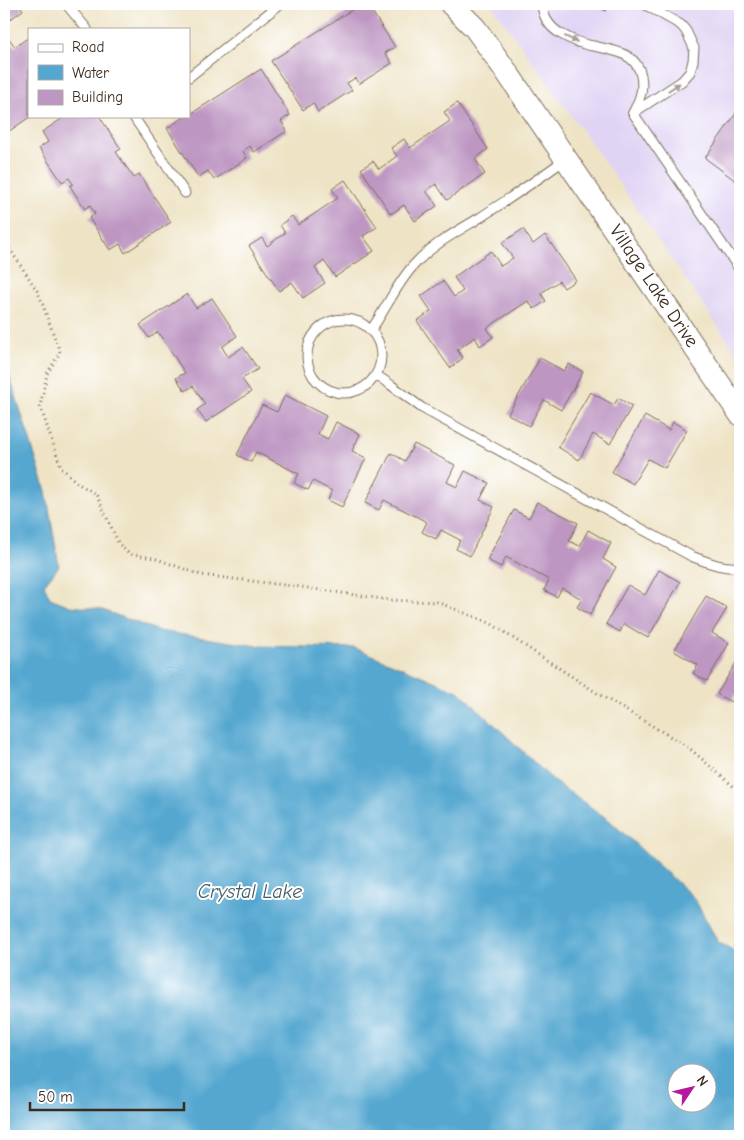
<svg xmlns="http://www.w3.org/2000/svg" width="744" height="1140" viewBox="0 0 744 1140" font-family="'Comic Neue',sans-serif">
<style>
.built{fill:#e0d4f4}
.water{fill:#54a7d0;stroke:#486877;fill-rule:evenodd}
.building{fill:#bd96c2}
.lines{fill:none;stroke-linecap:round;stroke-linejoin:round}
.service-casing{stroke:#7a6b58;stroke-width:11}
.tertiary-casing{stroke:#7a6b58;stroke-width:24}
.path{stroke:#7a6b58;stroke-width:3;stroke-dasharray:1 4;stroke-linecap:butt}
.service{stroke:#fff;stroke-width:9}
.tertiary{stroke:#fff;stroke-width:22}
.oneway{fill:#a79f9a}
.labels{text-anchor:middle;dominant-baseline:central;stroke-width:4;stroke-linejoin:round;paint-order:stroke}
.street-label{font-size:19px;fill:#3b2a1e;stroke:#fff}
.water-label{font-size:20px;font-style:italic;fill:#455c65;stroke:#fff}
</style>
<rect width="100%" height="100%" fill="#fff"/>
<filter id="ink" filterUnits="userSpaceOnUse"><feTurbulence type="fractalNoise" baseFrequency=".02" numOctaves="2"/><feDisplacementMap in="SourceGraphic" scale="10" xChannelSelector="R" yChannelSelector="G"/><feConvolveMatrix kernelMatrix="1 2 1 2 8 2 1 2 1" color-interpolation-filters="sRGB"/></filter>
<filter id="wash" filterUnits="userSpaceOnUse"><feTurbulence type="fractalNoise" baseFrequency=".0096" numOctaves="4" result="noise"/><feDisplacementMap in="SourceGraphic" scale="20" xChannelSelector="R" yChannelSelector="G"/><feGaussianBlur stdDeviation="1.12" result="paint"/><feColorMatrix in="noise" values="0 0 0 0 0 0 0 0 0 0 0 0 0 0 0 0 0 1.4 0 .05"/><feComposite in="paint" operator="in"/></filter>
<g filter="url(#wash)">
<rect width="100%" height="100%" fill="#eee3c5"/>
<polygon class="built" points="491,4 740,4 740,358 596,150"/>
<path class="water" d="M4,359L46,491L59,566L44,585L50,598L70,606L100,609L159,631L257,646L355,648L460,692L556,783L609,820L694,898L718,942L740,954V1136H4ZM676,1072H706V1102H676Z"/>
<g id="blocks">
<g class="building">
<polygon points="4,4 19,4 23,10 4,24"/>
<polygon points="361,4 367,4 395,47 385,53 392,63 359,84 355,78 347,83 352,90 318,112 313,103 303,110 271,61"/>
<polygon points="593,4 610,4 606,11"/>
<polygon points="4,31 15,47 29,37 29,116 31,116 8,132 4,126 4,110 7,108 4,103"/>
<polygon points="261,69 290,115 281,121 287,131 254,152 250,146 243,151 247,158 214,180 208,171 198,177 167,128 186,116 189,116 189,115"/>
<polygon points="457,103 488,149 475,159 485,174 447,200 436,184 426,191 437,206 415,221 404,205 391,214 361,169 373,161 379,169 397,156 391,148 404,139 410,148 450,121 444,112"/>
<polygon points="737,112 740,114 740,184 705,158"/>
<polygon points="66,116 99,116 121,149 116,152 134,178 139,174 171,222 125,253 120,244 110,250 89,218 95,214 90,205 85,209 70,186 73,184 69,178 62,182 39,148 48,142 42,132"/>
<polygon points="345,180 377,227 363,236 374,251 335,277 324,261 315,268 325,283 303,298 292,282 279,291 249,246 262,238 267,246 285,233 280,225 292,216 298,225 338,198 332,189"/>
<polygon points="523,229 533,244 545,235 576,280 564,288 559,281 541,293 546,301 534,309 528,301 487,328 493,337 480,346 475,337 457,350 463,358 450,368 417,321 431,311 421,296 443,281 454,297 463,291 454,277 491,251 501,266 513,258 502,243"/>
<polygon points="187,294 196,308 212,298 237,336 222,347 228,357 243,347 258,369 242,379 251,392 206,422 197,410 205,404 193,386 185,391 176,378 185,373 158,332 149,338 140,325"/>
<polygon points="540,358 564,371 569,364 583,372 561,410 544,400 529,426 508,414"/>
<polygon points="590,392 614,405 618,398 632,406 610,444 593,434 579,460 558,447"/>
<polygon points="285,395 326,416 318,434 328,439 336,422 360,434 352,451 366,458 342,507 328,500 332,491 313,481 308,490 294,483 299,474 256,452 251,462 237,455 262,405 277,412"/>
<polygon points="645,416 669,430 673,422 687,430 665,468 648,459 633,484 612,472"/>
<polygon points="414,444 455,465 447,482 457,487 465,471 489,483 480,500 494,507 470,556 456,549 460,540 441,530 436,539 422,532 427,522 384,500 379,510 365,503 391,453 405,461"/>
<polygon points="537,502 578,523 569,541 580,546 588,530 611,543 603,559 616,567 590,615 577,607 582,599 562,588 557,597 544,590 549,580 506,557 501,567 487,560 514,510 529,518"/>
<polygon points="659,570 680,582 648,638 624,624 620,632 606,624 628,585 645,595"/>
<polygon points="706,596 727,608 712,633 729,643 707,681 693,673 698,665 674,651"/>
<polygon points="740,656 740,696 736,694 731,702 717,694"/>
</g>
</g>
</g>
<g filter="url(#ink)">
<use href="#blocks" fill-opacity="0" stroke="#7a6b58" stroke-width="1"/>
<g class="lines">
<g class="service-casing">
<g id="service">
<polyline points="66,4 87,29"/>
<path d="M542,4C543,18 549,27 561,34C571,40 582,44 593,46C613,50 637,53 641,76C644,90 639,101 633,113"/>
<polyline points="189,77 280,4"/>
<polyline points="633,113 740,270"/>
<polyline points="633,113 682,81 690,72 693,61 694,48 686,31 681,25 644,4"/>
<polyline points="133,116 185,193"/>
<circle cx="344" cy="356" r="37"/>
<path d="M371,330C386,309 396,285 413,266C431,245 458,231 481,217C510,198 539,179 567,158"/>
<path d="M376,375L391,385L422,408L691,556C707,562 723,569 740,567"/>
</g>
</g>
<g class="tertiary-casing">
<polyline id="tertiary" points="451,4 475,28 506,71 740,414"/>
</g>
<polyline class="path" points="4,240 38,292 60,352 47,374 40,406 61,467 77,483 96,494 119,544 129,554 154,558 201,575 301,587 389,600 437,602 490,623 600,695 688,747 740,792"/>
<use href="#service" class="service"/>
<use href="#tertiary" class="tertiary"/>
</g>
<defs><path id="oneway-solid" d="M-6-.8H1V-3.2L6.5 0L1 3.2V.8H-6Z" transform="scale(1.25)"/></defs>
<g class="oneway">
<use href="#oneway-solid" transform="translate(571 39) rotate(25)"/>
<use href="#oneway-solid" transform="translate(674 87) rotate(-33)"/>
</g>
</g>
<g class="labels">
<g class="street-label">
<text transform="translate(654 286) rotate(56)">Village Lake Drive</text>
</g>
<g class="water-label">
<text x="250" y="891">Crystal Lake</text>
</g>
</g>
<rect width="744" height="1140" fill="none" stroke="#fff" stroke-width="20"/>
<rect x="28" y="28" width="162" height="90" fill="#ffffff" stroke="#b1aaa5"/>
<rect x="38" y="44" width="25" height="8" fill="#ffffff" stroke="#b1aaa5"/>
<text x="72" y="52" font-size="15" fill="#3b2a1e">Road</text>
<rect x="38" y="65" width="25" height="15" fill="#54a7d0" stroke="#b1aaa5"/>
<text x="72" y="78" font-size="15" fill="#3b2a1e">Water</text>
<rect x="38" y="90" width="25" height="15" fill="#bd96c2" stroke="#b1aaa5"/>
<text x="72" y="102" font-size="15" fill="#3b2a1e">Building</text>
<g transform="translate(692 1088) rotate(55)"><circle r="24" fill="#ffffff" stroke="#b1aaa5"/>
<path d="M0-4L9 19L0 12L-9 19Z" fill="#b5179e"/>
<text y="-8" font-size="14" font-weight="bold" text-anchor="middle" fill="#3b2a1e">N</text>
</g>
<path d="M30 1102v8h154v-8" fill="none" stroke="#3b2a1e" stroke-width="2.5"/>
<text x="38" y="1102" font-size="15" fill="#3b2a1e" stroke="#ffffff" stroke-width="4" paint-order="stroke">50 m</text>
</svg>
